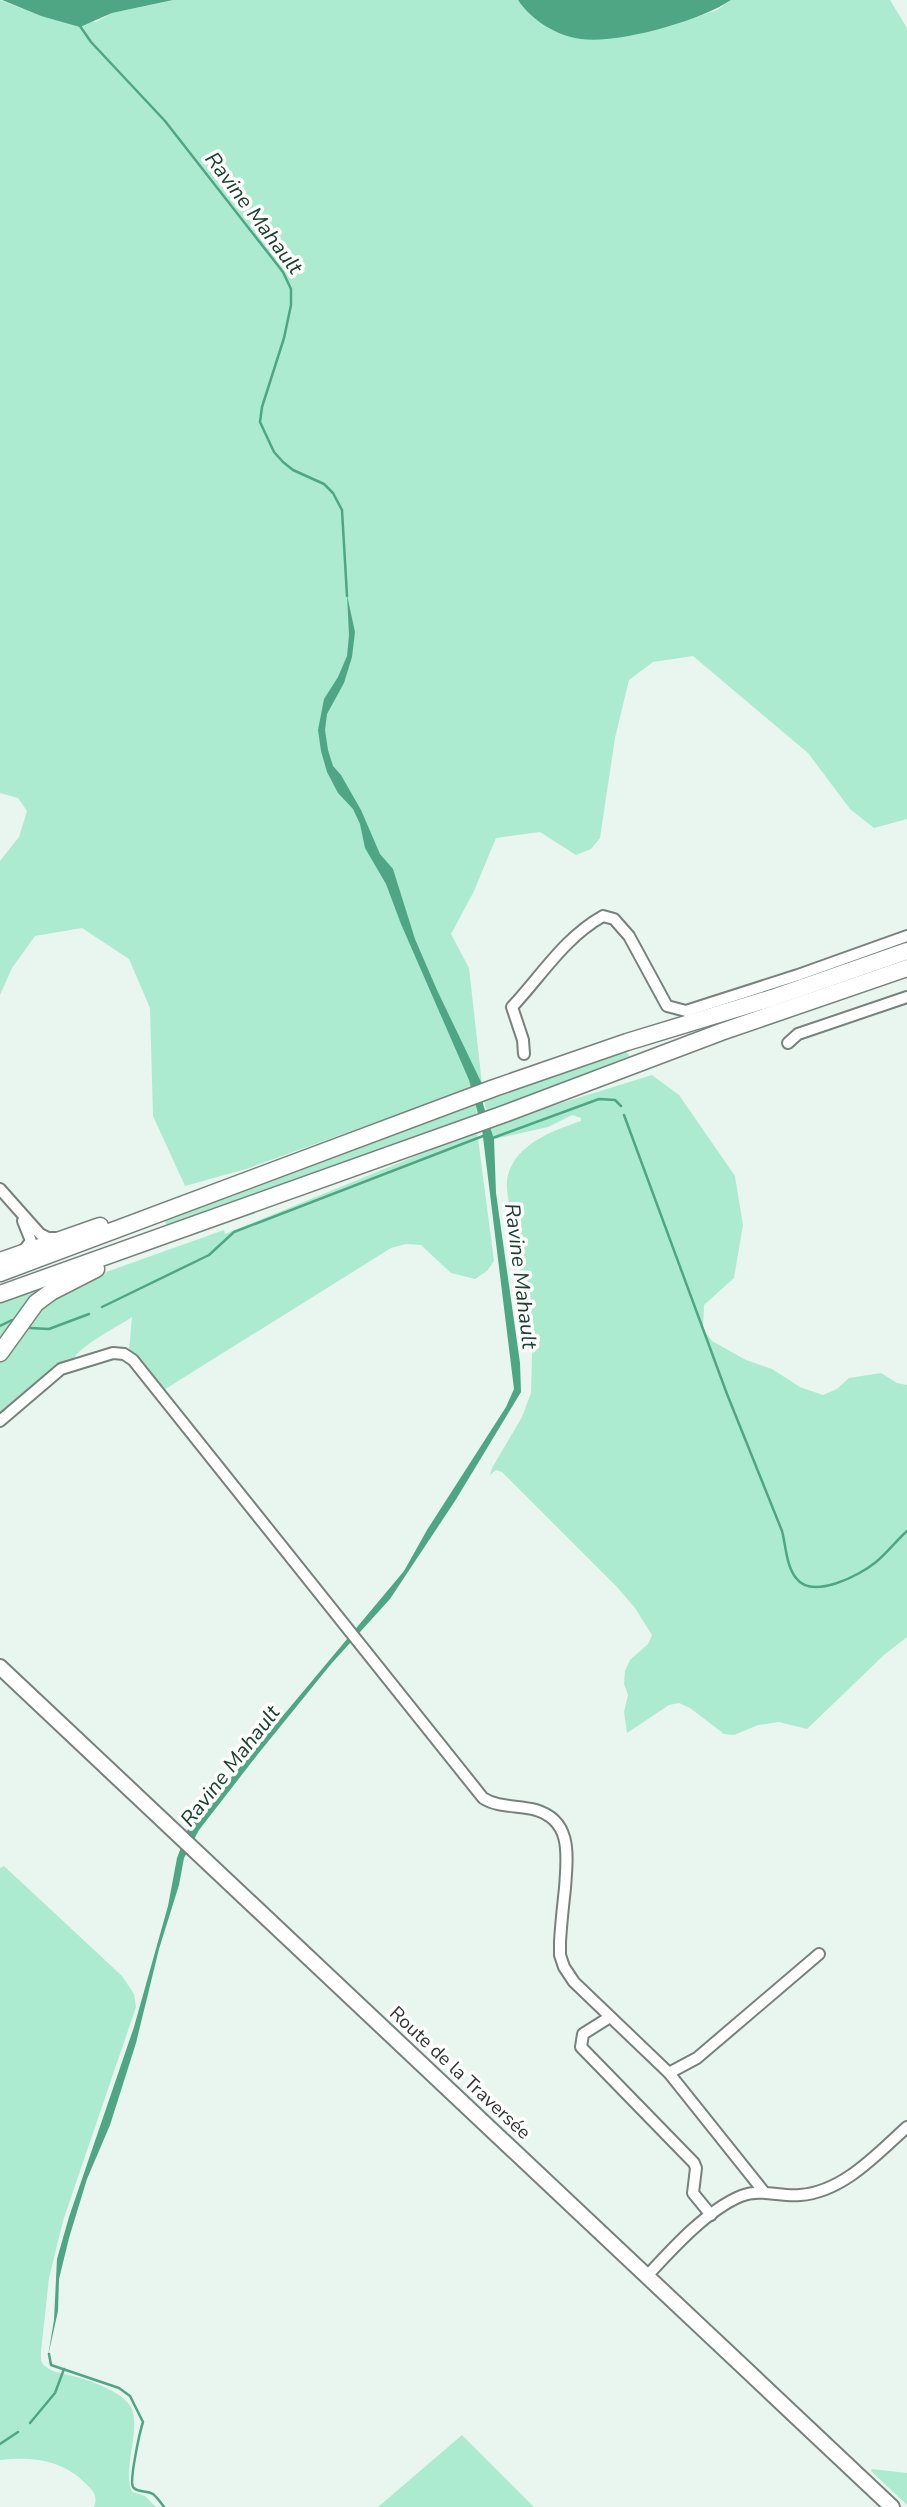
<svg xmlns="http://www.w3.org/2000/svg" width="907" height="2507" viewBox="0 0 907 2507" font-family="'Nunito Sans',sans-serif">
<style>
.green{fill:#adebd0}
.water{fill:#4ea684}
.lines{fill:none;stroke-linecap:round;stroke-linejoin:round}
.stream{stroke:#4ea684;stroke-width:2.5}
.minor-casing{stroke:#77827d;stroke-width:14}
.major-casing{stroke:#77827d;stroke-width:18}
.highway-casing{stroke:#77827d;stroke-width:19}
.minor{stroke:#fff;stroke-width:10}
.major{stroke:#fff;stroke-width:14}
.highway{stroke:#fff;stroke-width:16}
.labels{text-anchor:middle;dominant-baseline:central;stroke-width:7;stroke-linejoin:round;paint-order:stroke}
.street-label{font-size:19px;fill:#2f3331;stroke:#fff}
.water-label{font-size:21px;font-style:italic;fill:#194031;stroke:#fff}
</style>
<rect width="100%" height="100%" fill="#e9f5ef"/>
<g class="green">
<polygon points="0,0 41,16 96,22 112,13 173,0 518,0 524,8 620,37 670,26 717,10 731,0 890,0 907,28 907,819 874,828 850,809 808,753 693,656 653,662 629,680 615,738 600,838 591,849 576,855 540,832 496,838 474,891 451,934 469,968 482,1084 246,1169 185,1186 153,1116 150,1008 129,959 82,928 35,936 12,968 0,995 0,861 19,837 27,811 18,798 0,793"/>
<polygon points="624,1050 630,1056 487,1112 483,1098"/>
<path d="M652,1075L679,1095L735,1176L743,1225L734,1278L704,1305L703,1329L712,1341L746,1360L772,1369L800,1387L823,1395L837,1389L849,1378L881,1373L897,1383L907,1385V1637L884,1655L807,1729L779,1722L758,1725L734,1735L724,1734L690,1708L679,1703L669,1705L627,1733L624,1712L628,1695L624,1684L625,1671L630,1660L648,1644L652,1635L635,1608L617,1587L502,1472L496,1470L490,1475L492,1468L522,1417L531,1393L532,1353L508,1197C507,1190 506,1182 508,1175C516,1144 554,1130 581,1121V1118L572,1115L548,1127L494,1139L490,1125Z"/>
<polygon points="475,1101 477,1115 167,1227 164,1218 224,1198"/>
<path d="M477,1131L494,1261L487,1271L475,1279L451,1273L421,1245L406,1244L391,1248L159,1393L133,1360L129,1350L132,1317C116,1328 80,1345 72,1361L0,1416V1361L46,1300L92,1277L224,1230L225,1234Z"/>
<polygon points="42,1288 44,1290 0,1345 0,1303"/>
<path d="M4,1866L122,1976L134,1994L136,2007L63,2221L49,2278L41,2351C41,2357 40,2362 45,2366C54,2374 69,2374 80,2378C94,2382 118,2391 128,2403C145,2421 121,2468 132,2492L145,2496L156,2507H94C98,2497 94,2491 86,2484C64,2460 31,2456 0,2460V1868Z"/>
<polygon points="462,2435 534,2507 378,2507"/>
<polygon points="872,2469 907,2473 907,2505 871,2471"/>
</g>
<g class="water">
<polygon points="2,0 173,0 112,13 80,27 41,16"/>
<path d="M518,0H731C700,21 618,44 581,39C557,36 531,20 518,0Z"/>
<polygon points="347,595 355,632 352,657 344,683 327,714 325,730 328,750 333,766 341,775 361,810 380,854 393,869 415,939 437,990 482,1084 483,1104 494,1139 496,1193 520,1363 521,1392 455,1501 390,1599 331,1664 258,1754 199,1830 184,1858 179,1885 159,1949 136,2043 110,2125 87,2179 69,2238 59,2279 58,2311 48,2356 54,2320 57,2259 69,2217 134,2027 168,1906 177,1858 188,1829 404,1571 427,1530 506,1407 514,1389 482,1129 469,1080 401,924 386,884 365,848 360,824 353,809 338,793 327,772 321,751 318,730 324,699 338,677 347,656 349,635"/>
</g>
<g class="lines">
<g class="stream">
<polyline points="80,26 91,42 165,121 283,272 291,289 291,305 284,338 262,407 260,422 274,452 283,462 293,470 324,484 333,493 342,510 347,596"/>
<path d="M624,1115L727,1394L782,1531C786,1546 786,1565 796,1578C812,1600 859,1576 876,1562C887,1553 896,1541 907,1531"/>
<polyline points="490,1139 599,1099 615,1100 621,1106"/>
<polyline points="102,1307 209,1255 234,1232 483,1136"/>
<polyline points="0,1326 12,1320"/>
<polyline points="30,1328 49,1329 89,1314"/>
<path d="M49,2354L51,2365L119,2388L130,2396L143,2422C140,2431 129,2481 133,2487C137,2493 147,2490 153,2494C157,2497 161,2503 164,2507"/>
<polyline points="30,2423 55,2393 64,2369"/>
<polyline points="0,2444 18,2432"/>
</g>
<g class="minor-casing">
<g id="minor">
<polyline points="788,1043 798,1034 907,997"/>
<path d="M524,1054L523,1040L512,1007C542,975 564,938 603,916L614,919L629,936L667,1006L686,1011L798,975L907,936"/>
<polyline points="0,1189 40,1234 48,1238 56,1238"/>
<polyline points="22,1253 31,1241 23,1221"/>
<path d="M0,1421L61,1369L113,1353L124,1354L133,1360L483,1798C498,1808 518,1805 536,1810C573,1821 567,1857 565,1888C563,1906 561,1924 560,1942V1955L564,1967L574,1982L669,2073L764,2192"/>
<polyline points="610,2017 583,2034 581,2047 694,2163 696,2168 693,2193 711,2215"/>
<polyline points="669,2073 697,2058 819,1954"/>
<path d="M647,2276C672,2249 707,2210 741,2196C760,2188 780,2197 800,2195C843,2192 877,2154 907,2127"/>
</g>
</g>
<g class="major-casing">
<polyline id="major" points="0,1667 892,2507"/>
</g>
<g class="highway-casing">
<g id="highway">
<polyline points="0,1261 100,1226"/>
<polyline points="0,1273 494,1088 627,1042 772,998 907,951"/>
<polyline points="0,1294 504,1114 721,1032 907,968"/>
<polyline points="0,1353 36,1303 51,1292 96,1269"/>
</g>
</g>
<use href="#minor" class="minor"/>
<use href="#major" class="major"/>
<use href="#highway" class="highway"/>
</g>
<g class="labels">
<g class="street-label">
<text transform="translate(460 2073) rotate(43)">Route de la Traversée</text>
</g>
<g class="water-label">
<text transform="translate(254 213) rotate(53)">Ravine Mahault</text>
<text transform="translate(521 1276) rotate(83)">Ravine Mahault</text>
<text transform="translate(230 1766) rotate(-52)">Ravine Mahault</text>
</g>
</g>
</svg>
